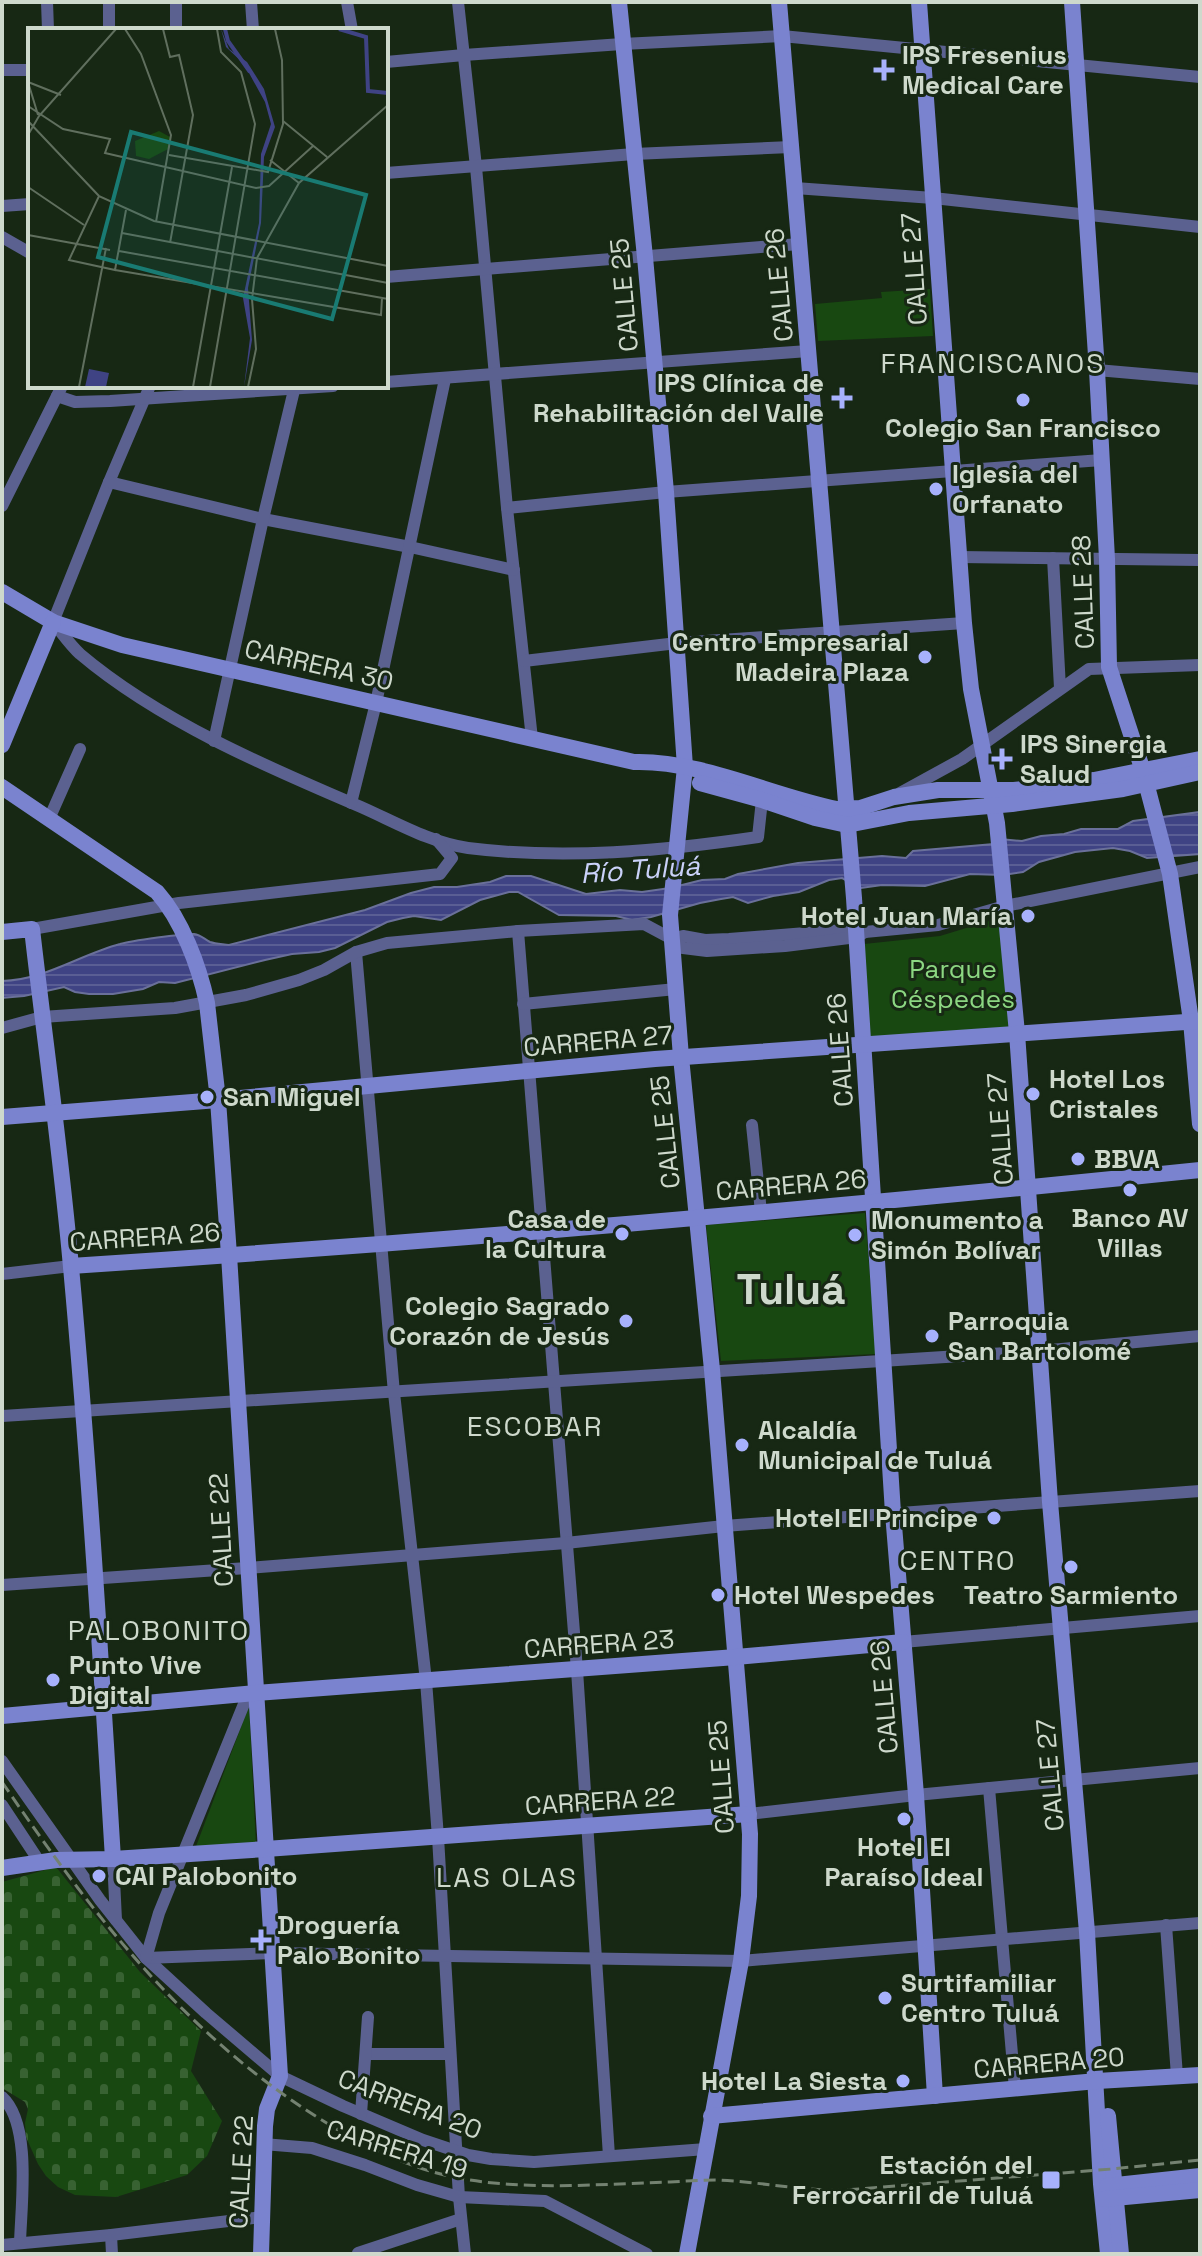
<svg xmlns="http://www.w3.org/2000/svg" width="1202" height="2256" viewBox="0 0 1202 2256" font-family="'Space Grotesk',sans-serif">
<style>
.cemetery{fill:url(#cemetery-stones)}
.park{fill:#184811}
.water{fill:url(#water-rules);stroke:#6a709a;stroke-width:2}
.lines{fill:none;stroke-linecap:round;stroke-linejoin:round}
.street{stroke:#5b6190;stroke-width:12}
.secondary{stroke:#7a83cf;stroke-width:16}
.rail{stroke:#748271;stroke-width:3;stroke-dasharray:12 6;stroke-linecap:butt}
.poi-dot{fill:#a7b1fc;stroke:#172814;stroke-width:3}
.labels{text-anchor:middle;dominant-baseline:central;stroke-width:6;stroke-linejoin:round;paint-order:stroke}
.poi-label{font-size:26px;font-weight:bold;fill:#ced9cc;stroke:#172814;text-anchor:start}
.street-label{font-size:26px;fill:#ced9cc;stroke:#172814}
.park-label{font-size:26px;fill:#8cd782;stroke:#172814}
.neighbourhood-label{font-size:28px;letter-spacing:2px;fill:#ced9cc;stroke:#172814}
.water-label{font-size:28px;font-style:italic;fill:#cbd2fa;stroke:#172814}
.town-label{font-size:42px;font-weight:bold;fill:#ced9cc;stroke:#172814}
.inset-river{fill:none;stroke:#3f4384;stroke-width:4}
.inset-road{fill:none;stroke:#606f5e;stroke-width:2}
.view{fill:#197b73;fill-opacity:0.15;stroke:#197b73;stroke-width:4}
.inset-edge{fill:none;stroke:#ced9cc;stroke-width:4}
</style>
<defs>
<pattern id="cemetery-stones" width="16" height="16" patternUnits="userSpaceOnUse" patternTransform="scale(2)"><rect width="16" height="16" fill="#184811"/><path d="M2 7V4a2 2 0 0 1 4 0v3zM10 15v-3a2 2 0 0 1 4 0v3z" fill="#386232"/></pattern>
<pattern id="water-rules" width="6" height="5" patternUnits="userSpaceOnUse" patternTransform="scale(2)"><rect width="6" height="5" fill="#3f4384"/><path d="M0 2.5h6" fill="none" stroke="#5a5e94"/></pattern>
</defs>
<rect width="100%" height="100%" fill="#172814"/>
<polygon class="cemetery" points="56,1867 140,1972 201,2031 191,2071 222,2121 207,2156 187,2175 116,2197 75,2195 58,2187 46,2176 38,2164 26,2137 25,2123 28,2109 25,2102 2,2088 2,1882"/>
<g class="park">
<polygon points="930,289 933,336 818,341 815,304 882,298 881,292"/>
<polygon points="999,918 1009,1030 870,1038 864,944 940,936"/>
<polygon points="865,1213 876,1354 721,1361 706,1225"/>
<polygon points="249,1706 256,1845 195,1849"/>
</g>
<path class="water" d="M1200,812V854L1147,858L1130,851L1113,848L1075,852L1039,862L1023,872L1003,875L970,874L925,886L882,885L861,888L842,878L829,880L799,892L773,896L748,903L733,897L721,899L700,903L651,917L632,920L616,916L559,915L518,892H509L480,900L441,920L414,916L403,918L387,922L335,948L319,952L292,954L265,960L175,983L159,982L143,989L113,994H89L75,992L64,987L24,996L2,998V981C45,980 79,955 120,944C130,941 185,933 194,934C201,935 204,939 210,942C216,944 223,944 229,945L365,910L411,893L434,887H457L490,882L506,876H531L586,894L620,890L642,892L670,888L702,880L725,879L738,874L798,863L882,856L906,858L913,851L994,844L1000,839L1022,841L1041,836L1064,834L1081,829H1118L1133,821Z"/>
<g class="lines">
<g class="street">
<polyline points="47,2 48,30"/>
<polyline points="109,2 109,30"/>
<polyline points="176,2 176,30"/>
<polyline points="251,2 253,30"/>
<polyline points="347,2 352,30"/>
<polyline points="458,2 476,167 507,508 532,739"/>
<polyline points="386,62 464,55 622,44 782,36 1200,77"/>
<polyline points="2,70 30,70"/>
<polyline points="386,173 634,154 791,147"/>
<polyline points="795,188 933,198 1200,227"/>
<polyline points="2,206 30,204"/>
<polyline points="2,237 30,253"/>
<polyline points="386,277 799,244"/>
<polyline points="1097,370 1200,379"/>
<polyline points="386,382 808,351"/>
<path d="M150,386L109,482L53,622C62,633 70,645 80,654C159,721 267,767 361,807C395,822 431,843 468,848C564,860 663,851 758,837L762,800"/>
<polyline points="57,396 75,402 110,401 333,386"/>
<polyline points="109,482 263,519 410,547 514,570"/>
<polyline points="2,506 62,386"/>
<polyline points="507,508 666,492 1102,460"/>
<polyline points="959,557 1200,560"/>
<polyline points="1053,558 1060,688"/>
<polyline points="524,661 677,643 964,623"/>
<polyline points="214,741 263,519 295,386"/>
<polyline points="900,793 962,759 1089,669 1200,665"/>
<polyline points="351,803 376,703 445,379"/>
<polyline points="49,819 80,749"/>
<polyline points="32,929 179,903 440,874 452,858 436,839"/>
<polyline points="518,931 577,1670 609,2156"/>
<polyline points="672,939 683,936 705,940 729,939 856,929 865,932 938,925 1005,906 1200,867"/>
<polyline points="356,952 394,1393 426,1681 438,1837 459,2197 465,2254"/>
<polyline points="523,1004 676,989"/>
<polyline points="2,1028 42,1017 175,1008 246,995 299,980 324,970 356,952 387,943 518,931 644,924 672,939 683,948 707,951 785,946 857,937 865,932"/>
<polyline points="752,1125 761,1212"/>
<polyline points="2,1274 71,1266"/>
<polyline points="2,1416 1040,1351 1200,1336"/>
<polyline points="2,1585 247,1568 566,1543 724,1526 1200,1491"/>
<polyline points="903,1642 1200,1616"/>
<polyline points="2,1761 100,1900 146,1958 206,2013 280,2076 343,2106 423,2140 468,2155 491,2159 534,2162 706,2149"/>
<polyline points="989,1788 1015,2089"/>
<polyline points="2,1805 39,1861"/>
<polyline points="749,1814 916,1795 1200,1768"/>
<polyline points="113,1859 116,1920"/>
<polyline points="1166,1925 1177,2076"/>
<polyline points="146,1958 272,1953 741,1961 1200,1923"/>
<polyline points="146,1958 159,1913 248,1694"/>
<polyline points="366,2054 450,2054"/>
<path d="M2,2097C32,2124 21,2205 20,2243"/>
<polyline points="361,2114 368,2017"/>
<polyline points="263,2144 312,2148 365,2165 417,2185 459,2197 545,2201 647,2254"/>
<polyline points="111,2235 112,2254"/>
<polyline points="2,2245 111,2235 262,2217"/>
<polyline points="358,2253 461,2219"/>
</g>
<g class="secondary">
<polyline points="619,2 645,257 666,492 685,767 670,915 681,1057 712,1370 750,1834 749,1896 741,1961 687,2254"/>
<polyline points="779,2 854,898 893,1513 916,1795 935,2096"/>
<polyline points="919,2 964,623 971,689 997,823 1017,1033 1050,1502 1087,1932 1101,2184 1108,2254"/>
<polyline points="1072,2 1097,370 1107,559 1109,667 1143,771 1170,874 1191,1021 1200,1124"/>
<path d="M2,592L53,622L122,645L634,762C700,760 772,796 837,809L860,808L894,797L938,790H1014L1094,780L1200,759"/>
<polyline points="2,745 53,622"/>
<polyline points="700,783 762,800 815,818 847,825 909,813 1012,804 1123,789 1200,772"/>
<path d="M2,787L157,892C182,920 199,966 207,1003L218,1100L229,1255L280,2076L267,2109L265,2126L261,2254"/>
<path d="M2,932L32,929C45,1042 61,1154 71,1267C89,1464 101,1662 113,1859"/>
<polyline points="2,1117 218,1100 655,1059 1200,1021"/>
<path d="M71,1266C448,1241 824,1209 1200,1170"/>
<polyline points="2,1716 256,1693 736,1657 903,1642"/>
<polyline points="2,1868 56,1860 113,1859 266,1849 749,1814"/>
<polyline points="711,2116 1097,2081 1200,2075"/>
<polyline points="1108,2116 1121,2254"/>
<polyline points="1107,2186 1200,2176"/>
<polyline points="1104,2199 1200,2190"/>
</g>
<path class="rail" d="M2,1782C93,1915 185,2036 325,2122C365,2147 411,2169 458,2178C528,2191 600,2184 670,2182C686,2181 702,2180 718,2180C761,2182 802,2191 845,2190L1112,2169L1200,2160"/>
</g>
<g class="poi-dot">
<path d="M880 58h8v8h8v8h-8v8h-8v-8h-8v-8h8z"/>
<path d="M838 386h8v8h8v8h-8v8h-8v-8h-8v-8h8z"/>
<circle cx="1023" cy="400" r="8"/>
<circle cx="936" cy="489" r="8"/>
<circle cx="925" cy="657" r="8"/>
<path d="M998 747h8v8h8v8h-8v8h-8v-8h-8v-8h8z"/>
<circle cx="1028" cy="916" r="8"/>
<circle cx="1033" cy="1094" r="8"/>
<circle cx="207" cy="1097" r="8"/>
<circle cx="1078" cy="1159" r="8"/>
<circle cx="1130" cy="1190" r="8"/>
<circle cx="622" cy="1234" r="8"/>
<circle cx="855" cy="1235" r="8"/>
<circle cx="626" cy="1321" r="8"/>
<circle cx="932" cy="1336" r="8"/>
<circle cx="742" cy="1445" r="8"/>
<circle cx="994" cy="1518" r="8"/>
<circle cx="1071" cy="1567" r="8"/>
<circle cx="718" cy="1595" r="8"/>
<circle cx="53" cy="1680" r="8"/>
<circle cx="904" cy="1819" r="8"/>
<circle cx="99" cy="1876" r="8"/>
<path d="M257 1928h8v8h8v8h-8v8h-8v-8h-8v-8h8z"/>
<circle cx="885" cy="1998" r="8"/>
<circle cx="903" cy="2081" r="8"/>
<rect x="1041" y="2170" width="20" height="20" rx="4"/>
</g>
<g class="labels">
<g class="poi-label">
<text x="902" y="55">IPS Fresenius<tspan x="902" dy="30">Medical Care</tspan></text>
<text x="824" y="383" text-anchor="end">IPS Clínica de<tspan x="824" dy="30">Rehabilitación del Valle</tspan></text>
<text x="1023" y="428" text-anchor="middle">Colegio San Francisco</text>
<text x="952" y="474">Iglesia del<tspan x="952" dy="30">Orfanato</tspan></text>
<text x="909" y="642" text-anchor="end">Centro Empresarial<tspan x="909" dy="30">Madeira Plaza</tspan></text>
<text x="1020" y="744">IPS Sinergia<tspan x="1020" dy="30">Salud</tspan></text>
<text x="1012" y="916" text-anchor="end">Hotel Juan María</text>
<text x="1049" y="1079">Hotel Los<tspan x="1049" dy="30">Cristales</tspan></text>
<text x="223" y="1097">San Miguel</text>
<text x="1094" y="1159">BBVA</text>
<text x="1130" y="1218" text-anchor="middle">Banco AV<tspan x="1130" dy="30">Villas</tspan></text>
<text x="606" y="1219" text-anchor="end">Casa de<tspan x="606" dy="30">la Cultura</tspan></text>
<text x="871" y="1220">Monumento a<tspan x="871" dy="30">Simón Bolívar</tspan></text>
<text x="610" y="1306" text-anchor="end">Colegio Sagrado<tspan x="610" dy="30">Corazón de Jesús</tspan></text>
<text x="948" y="1321">Parroquia<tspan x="948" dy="30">San Bartolomé</tspan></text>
<text x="758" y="1430">Alcaldía<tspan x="758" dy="30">Municipal de Tuluá</tspan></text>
<text x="978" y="1518" text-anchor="end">Hotel El Principe</text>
<text x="734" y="1595">Hotel Wespedes</text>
<text x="1071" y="1595" text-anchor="middle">Teatro Sarmiento</text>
<text x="69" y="1665">Punto Vive<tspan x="69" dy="30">Digital</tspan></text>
<text x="904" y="1847" text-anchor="middle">Hotel El<tspan x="904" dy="30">Paraíso Ideal</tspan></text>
<text x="115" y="1876">CAI Palobonito</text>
<text x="277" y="1925">Droguería<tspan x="277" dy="30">Palo Bonito</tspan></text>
<text x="901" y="1983">Surtifamiliar<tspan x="901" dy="30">Centro Tuluá</tspan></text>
<text x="887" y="2081" text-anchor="end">Hotel La Siesta</text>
<text x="1033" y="2165" text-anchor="end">Estación del<tspan x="1033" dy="30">Ferrocarril de Tuluá</tspan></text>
</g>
<g class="street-label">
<text transform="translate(914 269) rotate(-94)">CALLE 27</text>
<text transform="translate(779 285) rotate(-95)">CALLE 26</text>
<text transform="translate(624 295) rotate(-95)">CALLE 25</text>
<text transform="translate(1083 592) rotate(-92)">CALLE 28</text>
<text transform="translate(319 665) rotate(13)">CARRERA 30</text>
<text transform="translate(598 1041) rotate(-5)">CARRERA 27</text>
<text transform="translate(840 1050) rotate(-94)">CALLE 26</text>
<text transform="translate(1000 1129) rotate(-94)">CALLE 27</text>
<text transform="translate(665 1132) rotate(-96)">CALLE 25</text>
<text transform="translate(791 1185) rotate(-5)">CARRERA 26</text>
<text transform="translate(145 1237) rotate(-4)">CARRERA 26</text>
<text transform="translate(221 1530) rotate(-93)">CALLE 22</text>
<text transform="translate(599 1644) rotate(-4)">CARRERA 23</text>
<text transform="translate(884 1697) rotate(-95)">CALLE 26</text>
<text transform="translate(1050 1775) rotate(-95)">CALLE 27</text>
<text transform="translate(721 1777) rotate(-94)">CALLE 25</text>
<text transform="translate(600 1801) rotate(-4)">CARRERA 22</text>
<text transform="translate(1049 2063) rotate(-5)">CARRERA 20</text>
<text transform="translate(410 2104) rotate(21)">CARRERA 20</text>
<text transform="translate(397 2149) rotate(17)">CARRERA 19</text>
<text transform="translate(241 2172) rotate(-87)">CALLE 22</text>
</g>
<g class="park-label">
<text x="953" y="969">Parque<tspan x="953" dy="30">Céspedes</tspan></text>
</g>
<g class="neighbourhood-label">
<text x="993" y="363">FRANCISCANOS</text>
<text x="535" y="1426">ESCOBAR</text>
<text x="958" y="1560">CENTRO</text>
<text x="159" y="1630">PALOBONITO</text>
<text x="507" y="1877">LAS OLAS</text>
</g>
<g class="water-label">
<text transform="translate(640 869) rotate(-4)">Río Tuluá</text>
</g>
<g class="town-label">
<text x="791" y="1289">Tuluá</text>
</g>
</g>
<g transform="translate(28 28)">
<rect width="360" height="360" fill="#172814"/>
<path d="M131,103L142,109V120L121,131L108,128L107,113Z" fill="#184811"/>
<path d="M193,1L201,21L219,34L236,61L247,99L236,129L233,195L220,260L224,312L216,359L222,310L215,270L231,195L233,126L243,96L237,74L216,36L198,19ZM61,341L81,345L78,359H57Z" fill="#3f4384"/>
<path class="inset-river" d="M197,1L200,13L222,44M311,1L338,9L340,63L360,65"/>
<path class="inset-road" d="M97,1L113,26L143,107L128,194M135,1L142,29L151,27L165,87L142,215M0,54L33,67M0,54L10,87M0,78L35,101L82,111L77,125L228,160L241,158L285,118M0,93L71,168M255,93L299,129M0,107L11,88L88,1M141,127L240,144L255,96L254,32L247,1M242,132L271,155M0,159L56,197M98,182L87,242L41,232L71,168L126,193L360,238M94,205L360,255M0,207L82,222M91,223L360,271M87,242L353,287L354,270M51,359L78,220M165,359L204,139M182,359L227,96L213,44L193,24L189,1M220,359L228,321L224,271L229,230L271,155L360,77"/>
<path class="view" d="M103,104L338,167L304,291L70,229Z"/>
<rect width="360" height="360" class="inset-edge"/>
</g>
<rect width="1202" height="2256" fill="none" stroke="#ced9cc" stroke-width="8"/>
</svg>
